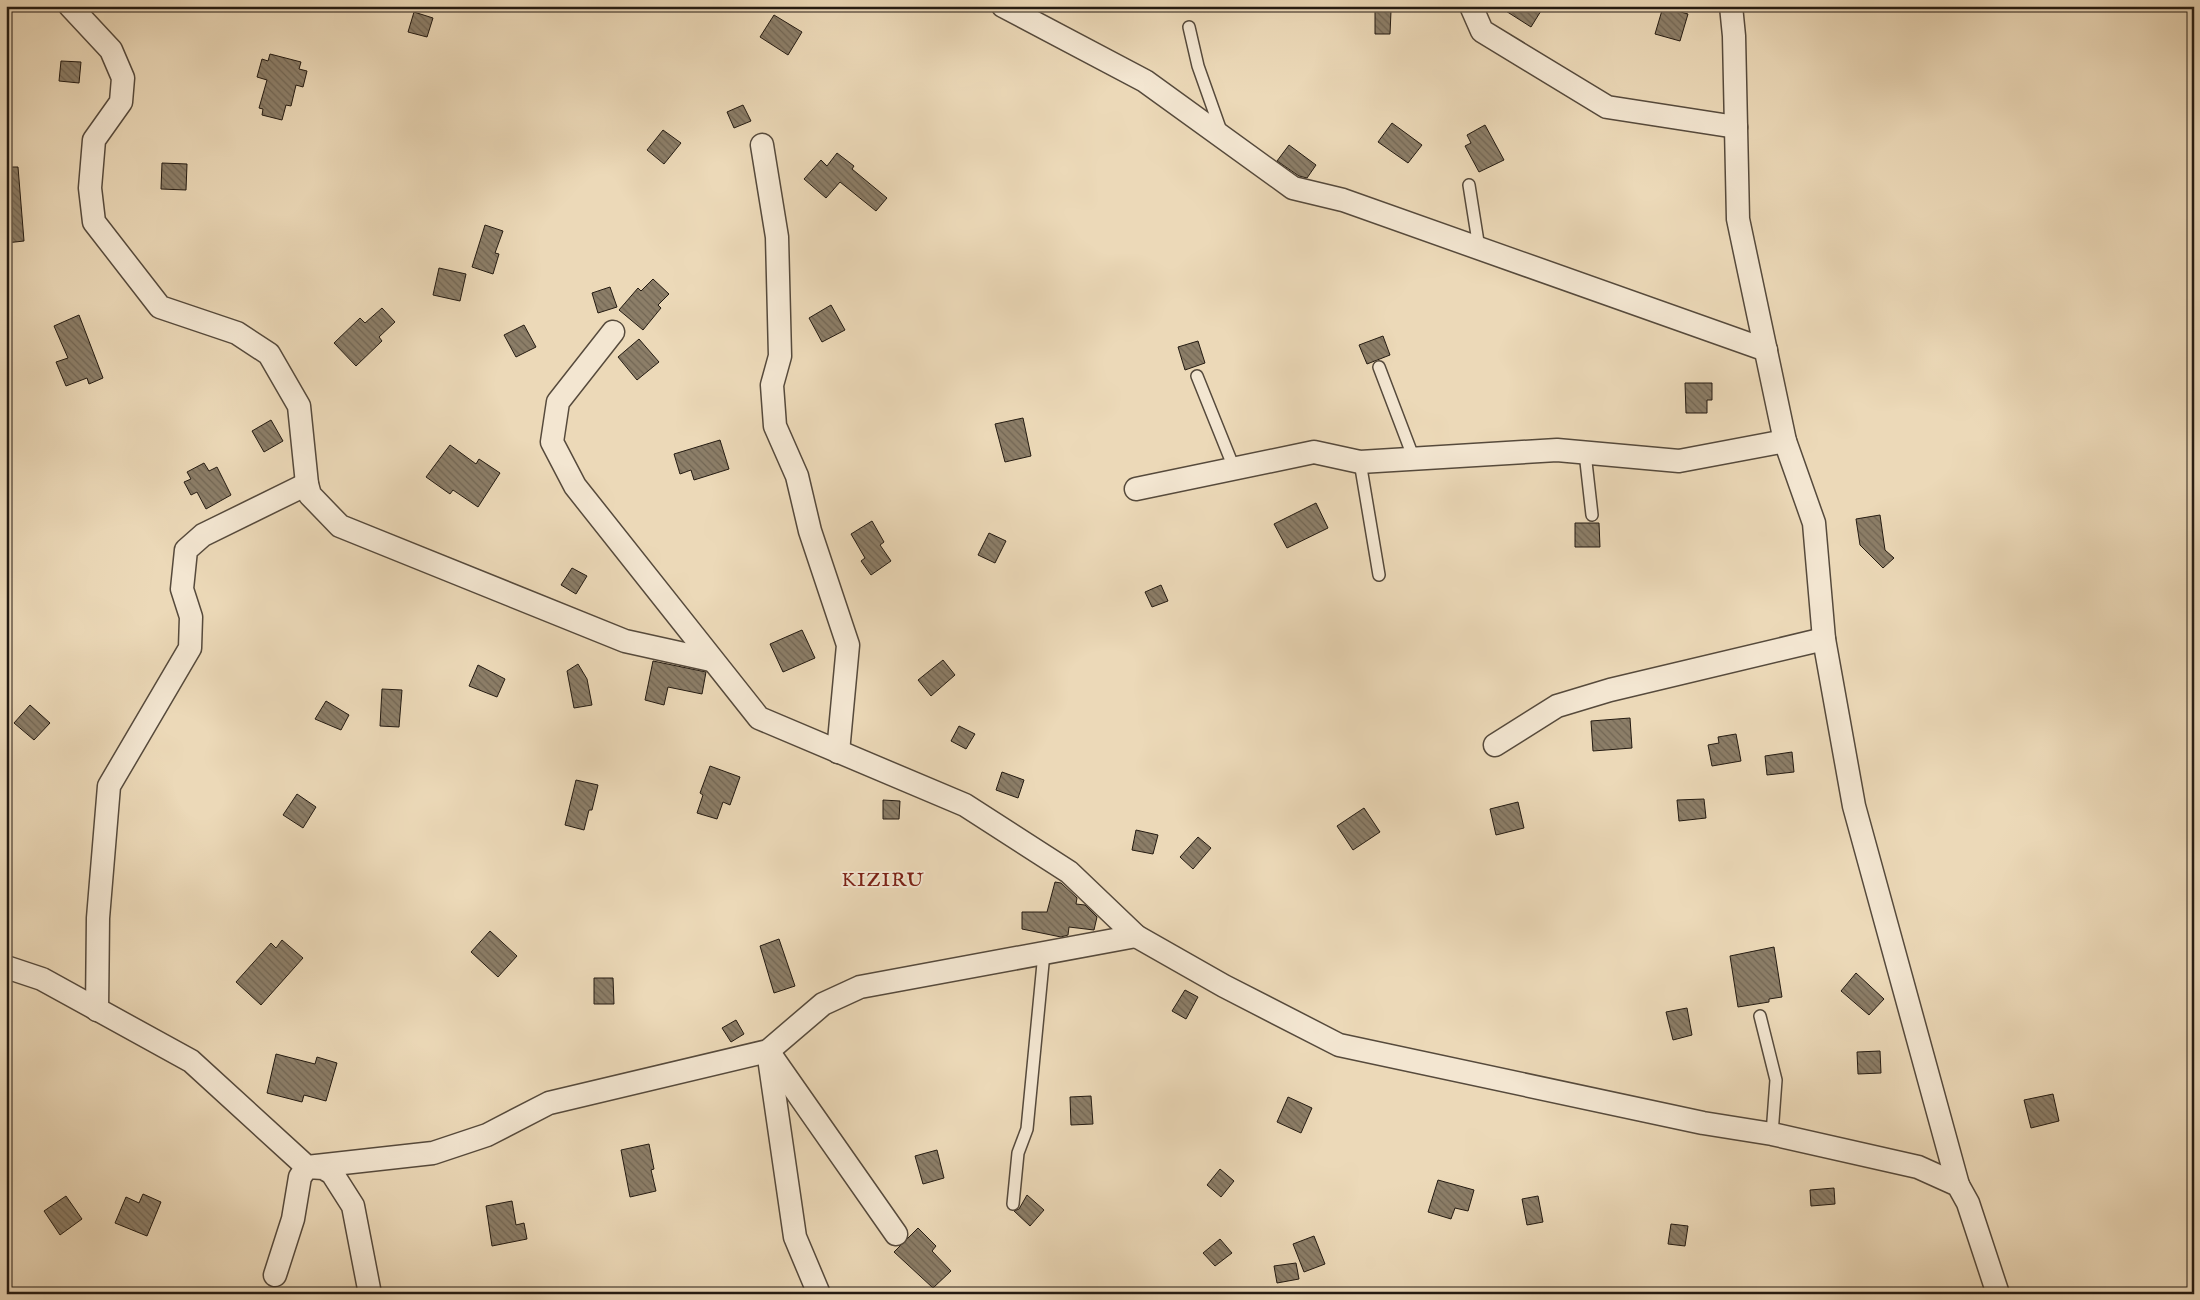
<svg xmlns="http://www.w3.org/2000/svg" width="2200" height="1300" viewBox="0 0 2200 1300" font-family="'IM FELL English',serif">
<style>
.building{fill:url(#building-back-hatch);stroke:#241b12}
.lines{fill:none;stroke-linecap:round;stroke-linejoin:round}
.lane-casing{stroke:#564a3c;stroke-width:14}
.street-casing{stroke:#564a3c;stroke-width:25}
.lane{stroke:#f3e6d1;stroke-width:11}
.street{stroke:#f3e6d1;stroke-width:22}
.labels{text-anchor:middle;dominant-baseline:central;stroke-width:4;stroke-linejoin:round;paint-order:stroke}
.quarter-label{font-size:20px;letter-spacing:1px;fill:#7a1f14;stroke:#f3e6d1}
</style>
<defs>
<pattern id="building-back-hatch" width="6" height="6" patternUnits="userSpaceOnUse" patternTransform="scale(1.25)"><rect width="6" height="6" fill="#8c7e68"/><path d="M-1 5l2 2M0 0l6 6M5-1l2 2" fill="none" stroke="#726654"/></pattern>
</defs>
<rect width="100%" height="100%" fill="#ecd9b8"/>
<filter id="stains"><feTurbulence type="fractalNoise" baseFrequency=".004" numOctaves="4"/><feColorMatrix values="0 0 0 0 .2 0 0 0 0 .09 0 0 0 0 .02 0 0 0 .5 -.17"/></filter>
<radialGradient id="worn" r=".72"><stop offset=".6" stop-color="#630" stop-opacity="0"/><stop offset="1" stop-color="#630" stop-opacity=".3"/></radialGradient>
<g class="building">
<polygon points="1498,6 1544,6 1531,27"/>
<polygon points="1663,7 1688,14 1680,41 1655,34"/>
<polygon points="1375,10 1391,11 1390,34 1375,34"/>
<polygon points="414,12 433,18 427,37 408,32"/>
<polygon points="774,15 802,32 788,55 760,37"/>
<polygon points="270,54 301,62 299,69 307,71 303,87 296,85 291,106 286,105 282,120 262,115 263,109 259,108 267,80 257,77 262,59 268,61"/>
<polygon points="61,61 81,62 79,83 59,81"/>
<polygon points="743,105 751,121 734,128 727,112"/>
<polygon points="1392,123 1422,145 1408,163 1378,142"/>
<polygon points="1485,125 1504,160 1479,172 1465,146 1471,143 1467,135"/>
<polygon points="663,130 681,143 664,164 647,150"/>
<polygon points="1289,145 1316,165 1307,178 1299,176 1277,161"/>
<polygon points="837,153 854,166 852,169 887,198 876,211 840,182 826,198 804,179 821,160 827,166"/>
<polygon points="162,163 187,164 186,190 161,189"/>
<polygon points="6,167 18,167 24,241 6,243"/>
<polygon points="485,225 503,231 495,253 499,254 493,274 472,267"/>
<polygon points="439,268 466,274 460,301 433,295"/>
<polygon points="653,279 669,294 658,305 661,308 643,330 619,310 638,288 641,291"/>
<polygon points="610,287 617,307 598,313 592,293"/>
<polygon points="831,305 845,330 822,342 809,318"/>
<polygon points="382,308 395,322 379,337 382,341 356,366 334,343 360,318 365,323"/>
<polygon points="79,315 103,378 89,384 87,378 66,386 56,362 68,358 54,326"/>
<polygon points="524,325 536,347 516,357 504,335"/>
<polygon points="1383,336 1390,355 1367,364 1359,345"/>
<polygon points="639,339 659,362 637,380 618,357"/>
<polygon points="1198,341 1205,363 1185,370 1178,347"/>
<polygon points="1685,383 1712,383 1712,400 1707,400 1707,413 1686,413"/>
<polygon points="1023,418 1031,456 1005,462 995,424"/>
<polygon points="271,420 283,441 264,452 252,431"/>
<polygon points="720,440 729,469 694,480 691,470 680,474 674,454"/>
<polygon points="450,445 476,464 479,459 500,473 478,507 453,490 450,494 426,477"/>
<polygon points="204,463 209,471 217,467 231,495 206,509 197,492 191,495 184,482 191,479 187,472"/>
<polygon points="1316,503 1328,528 1287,548 1274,524"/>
<polygon points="1880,515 1885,550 1894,558 1883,568 1860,545 1856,519"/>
<polygon points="872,521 884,542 880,545 891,561 871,575 861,561 865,558 851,534"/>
<polygon points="1575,523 1599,523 1600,547 1575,547"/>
<polygon points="989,533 1006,541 995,563 978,555"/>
<polygon points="572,568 587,576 576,594 561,585"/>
<polygon points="1161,585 1168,601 1152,607 1145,592"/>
<polygon points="802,630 815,658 783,672 770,644"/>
<polygon points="943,660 955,675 931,696 918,680"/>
<polygon points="653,661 706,672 702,694 668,687 664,705 645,700"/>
<polygon points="578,664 587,679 592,705 574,708 567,671"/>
<polygon points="478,665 505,679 497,697 469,686"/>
<polygon points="382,689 402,690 399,727 380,726"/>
<polygon points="326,701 349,715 341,730 315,719"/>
<polygon points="30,705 50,723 34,740 14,723"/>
<polygon points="1630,718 1632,748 1593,751 1591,721"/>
<polygon points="959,726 975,734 966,749 951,741"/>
<polygon points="1736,734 1741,761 1712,766 1708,745 1719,743 1718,737"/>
<polygon points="1792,752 1794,772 1767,775 1765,756"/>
<polygon points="710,766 740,777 730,805 723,802 717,819 697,813 703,795 700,793"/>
<polygon points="1002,772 1024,780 1018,798 996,790"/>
<polygon points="576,780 598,785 592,810 589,810 584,830 565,825"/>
<polygon points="297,794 316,807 303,828 283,815"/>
<polygon points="1704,799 1706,818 1679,821 1677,800"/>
<polygon points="883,800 900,801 899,819 883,819"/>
<polygon points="1518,802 1524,828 1496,835 1490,809"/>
<polygon points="1364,808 1380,832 1353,850 1337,826"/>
<polygon points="1136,830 1158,835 1153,854 1132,850"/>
<polygon points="1198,837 1211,848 1193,869 1180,857"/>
<polygon points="1055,882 1061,883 1077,898 1076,904 1085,905 1097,917 1094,930 1069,927 1068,935 1061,937 1022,929 1022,912 1047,912"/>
<polygon points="490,931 517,956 498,977 471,952"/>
<polygon points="779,939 795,986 774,993 760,946"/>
<polygon points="282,940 303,958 261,1005 236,982 271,943 276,948"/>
<polygon points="1774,947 1782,997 1769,999 1769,1002 1738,1007 1730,956"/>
<polygon points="1856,973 1884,999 1869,1015 1841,991"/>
<polygon points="594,978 613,978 614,1004 594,1004"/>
<polygon points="1185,990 1198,997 1186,1019 1172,1011"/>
<polygon points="1687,1008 1692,1035 1673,1040 1666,1012"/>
<polygon points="736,1020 744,1034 731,1042 722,1028"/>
<polygon points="1880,1051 1881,1073 1858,1074 1857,1052"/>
<polygon points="276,1054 315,1064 317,1057 337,1063 326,1101 304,1095 302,1102 267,1093"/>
<polygon points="2053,1094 2059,1121 2031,1128 2024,1100"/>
<polygon points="1091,1096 1093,1124 1071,1125 1070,1097"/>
<polygon points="1288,1097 1312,1108 1301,1133 1277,1122"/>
<polygon points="649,1144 654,1169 651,1170 656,1191 630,1197 621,1150"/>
<polygon points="937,1150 944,1178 923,1184 915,1156"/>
<polygon points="1220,1169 1234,1181 1221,1197 1207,1185"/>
<polygon points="1438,1180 1474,1190 1468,1211 1455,1208 1451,1219 1428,1212"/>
<polygon points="1834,1188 1835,1204 1811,1206 1810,1190"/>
<polygon points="143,1194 161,1202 147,1236 115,1223 126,1197 139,1203"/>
<polygon points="1027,1195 1044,1210 1030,1226 1014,1211 1019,1209"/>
<polygon points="66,1196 82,1219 60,1235 44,1211"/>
<polygon points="1538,1196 1543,1222 1527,1225 1522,1199"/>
<polygon points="512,1201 516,1225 524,1223 527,1239 492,1246 486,1206"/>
<polygon points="1671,1224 1688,1226 1685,1246 1668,1244"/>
<polygon points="918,1228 936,1246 932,1251 951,1271 933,1288 894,1252"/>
<polygon points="1314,1236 1325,1264 1304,1272 1293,1244"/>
<polygon points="1220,1239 1232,1253 1215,1266 1203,1253"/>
<polygon points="1296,1263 1299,1279 1277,1283 1274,1266"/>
</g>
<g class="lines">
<g class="lane-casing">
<g id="lane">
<polyline points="1189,27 1198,66 1221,131"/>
<polyline points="1469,185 1479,248"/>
<polyline points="1379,367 1414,459"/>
<polyline points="1197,376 1234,468"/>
<polyline points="1585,453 1592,515"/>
<polyline points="1360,462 1379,575"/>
<polyline points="1760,1016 1776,1080 1772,1134"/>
<polyline points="1013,1204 1018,1153 1027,1129 1044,953"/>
</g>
</g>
<g class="street-casing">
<g id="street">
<polyline points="70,6 111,50 123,78 121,102 94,140 90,188 94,222 160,307 237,333 269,354 299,406 307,484 310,495 340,526 625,641 711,660"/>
<polyline points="1003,6 1145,81 1293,188 1343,200 1766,350"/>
<polyline points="1471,6 1482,31 1607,107 1736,127"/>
<polyline points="1731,6 1734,36 1738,219 1785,441 1814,523 1824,639 1854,806 1958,1185"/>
<polyline points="762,145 777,237 780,356 772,385 775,426 797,476 810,531 848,645 838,752"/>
<polyline points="613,332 558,402 552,442 575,486 759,718 965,805 1069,872 1136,936 1224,986 1339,1045 1703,1123 1772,1134 1918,1167 1958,1185 1968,1203 1998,1294"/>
<polyline points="1136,489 1314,452 1360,462 1557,450 1679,461 1785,441"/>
<polyline points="1495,745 1557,706 1610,690 1824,639"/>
<polyline points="6,967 42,979 191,1061 307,1167 433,1153 487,1135 549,1103 768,1051 823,1004 860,987 1136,936"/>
<polyline points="97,1010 98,918 109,786 190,648 191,617 182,589 186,550 203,535 307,484"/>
<polyline points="768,1051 795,1237 819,1294"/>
<polyline points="770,1054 896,1234"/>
<polyline points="275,1275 293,1219 300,1177 307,1167 323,1168 332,1173 353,1206 370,1294"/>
</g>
</g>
<use href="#lane" class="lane"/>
<use href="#street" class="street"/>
</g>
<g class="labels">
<g class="quarter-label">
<text x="883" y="880">KIZIRU</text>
</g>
</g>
<rect width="2200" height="1300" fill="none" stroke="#ecd9b8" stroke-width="25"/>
<rect x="8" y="8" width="2185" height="1285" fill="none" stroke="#241b12" stroke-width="2.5"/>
<rect x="12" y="12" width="2175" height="1275" fill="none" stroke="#241b12"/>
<rect width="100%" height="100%" filter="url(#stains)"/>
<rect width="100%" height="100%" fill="url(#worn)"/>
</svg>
